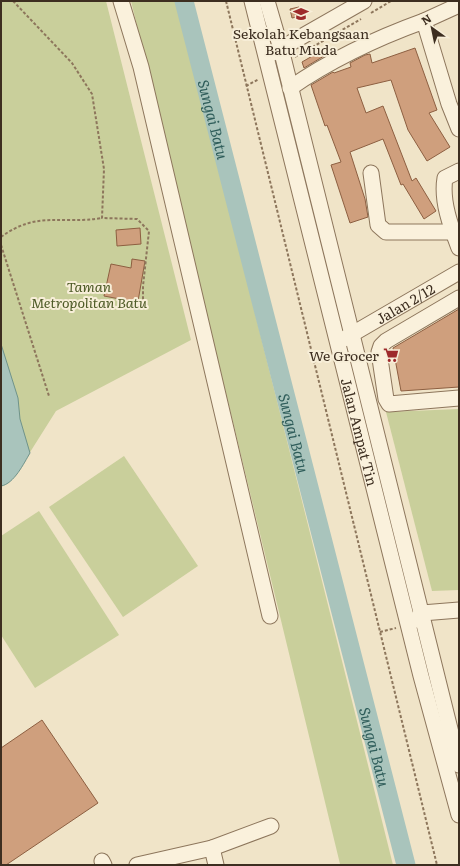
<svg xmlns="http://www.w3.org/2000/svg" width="460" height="866" viewBox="0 0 460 866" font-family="Literata,serif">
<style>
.green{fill:#c9cf9b}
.water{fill:#a9c4bc;stroke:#6f938a}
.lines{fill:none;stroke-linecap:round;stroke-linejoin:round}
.river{stroke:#a9c4bc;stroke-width:19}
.building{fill:#cf9f7d;stroke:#8d5f41}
.minor-casing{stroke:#8d765c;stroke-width:17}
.path{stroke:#8d765c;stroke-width:2;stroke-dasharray:3 2;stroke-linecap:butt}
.minor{stroke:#faf1dc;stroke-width:15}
.labels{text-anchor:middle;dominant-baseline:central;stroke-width:4;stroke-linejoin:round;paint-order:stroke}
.poi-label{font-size:14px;fill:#3d2e20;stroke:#f7eed8}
.park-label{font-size:14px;font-style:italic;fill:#4d5a26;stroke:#f7eed8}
.street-label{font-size:14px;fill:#3d2e20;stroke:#f7eed8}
.water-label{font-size:15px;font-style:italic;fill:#2f5d5a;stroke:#f7eed8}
</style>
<rect width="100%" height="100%" fill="#f0e4c8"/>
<g class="green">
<polygon points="1,1 106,1 191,340 56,411 15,476 5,485 1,486"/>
<polygon points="131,1 177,1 393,865 338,865 340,864"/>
<polygon points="459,409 459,590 432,591 386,412"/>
<polygon points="124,456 198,566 123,617 49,507"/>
<polygon points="39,511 119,635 35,688 1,635 1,536"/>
</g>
<path class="water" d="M1,344L18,398L20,419L30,453C24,463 14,484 1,486Z"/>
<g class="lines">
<path class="river" id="s1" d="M184,1L406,865"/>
</g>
<g class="building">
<polygon points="299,7 301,16 292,18 290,9"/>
<polygon points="415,48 437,110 429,113 450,147 427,161 408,130 391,80 357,88 366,113 383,106 412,181 416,178 436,211 424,219 403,184 401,185 383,139 350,152 365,199 368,217 350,223 331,165 341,162 327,125 325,126 311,85 333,72 334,73 351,67 350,63 365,55 370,54 372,63"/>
<polygon points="321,51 324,56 304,68 302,62"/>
<polygon points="140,228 141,244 117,246 116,230"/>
<polygon points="132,259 145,261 137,307 124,305 125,300 104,296 111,264 131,268"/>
<polygon points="459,309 459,387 401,391 393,348"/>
<polygon points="42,720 98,803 6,865 1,865 1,748"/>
</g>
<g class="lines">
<g class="minor-casing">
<g id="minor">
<polyline points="121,1 141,67 270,616"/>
<path id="s2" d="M252,1L421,676L459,815"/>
<polyline points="267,1 281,49 459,765"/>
<polyline points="424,21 459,5"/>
<polyline points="273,53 364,1"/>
<path d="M290,88C332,59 377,38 424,21L449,104L459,129"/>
<path d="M459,171L445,178C441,201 451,227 459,248"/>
<polyline points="371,173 378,225 386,232 453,232"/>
<polyline points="459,298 386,341 381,346 379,352 386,399 389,404 459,398"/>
<path id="s3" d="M342,340L459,272"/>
<polyline points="416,620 422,613 459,610"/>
<polyline points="212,848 271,826"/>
<polyline points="102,861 104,865"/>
<polyline points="137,865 212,848 216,865"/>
</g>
</g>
<g class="path">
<polyline points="13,1 72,63 92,94 104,169 102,218 137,219 149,231 143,286 143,303"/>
<polyline points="226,1 437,865"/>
<polyline points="371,13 391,1"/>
<polyline points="295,57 361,19"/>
<polyline points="246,86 259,79"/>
<path d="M1,237C38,210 62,225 102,218"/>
<polyline points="1,245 49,396"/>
<polyline points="380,632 396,628"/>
</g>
<use href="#minor" class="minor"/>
</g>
<defs>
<g id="school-bare" transform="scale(1.2)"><path d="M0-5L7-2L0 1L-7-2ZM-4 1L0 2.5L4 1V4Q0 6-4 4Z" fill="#9e2a2b" stroke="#f7eed8" stroke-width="2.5" paint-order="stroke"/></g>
<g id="supermarket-bare" transform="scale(1.2)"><path d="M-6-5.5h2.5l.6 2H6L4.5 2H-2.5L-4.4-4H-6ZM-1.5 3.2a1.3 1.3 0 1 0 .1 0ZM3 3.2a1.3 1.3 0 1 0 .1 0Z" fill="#9e2a2b" stroke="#f7eed8" stroke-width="2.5" paint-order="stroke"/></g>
</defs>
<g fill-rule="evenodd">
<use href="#school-bare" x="301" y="14"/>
<use href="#supermarket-bare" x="391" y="355"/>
</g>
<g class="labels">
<g class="poi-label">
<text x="301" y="33">Sekolah Kebangsaan<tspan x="301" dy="16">Batu Muda</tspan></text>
<text x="379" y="355" text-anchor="end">We Grocer</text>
</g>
<g class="park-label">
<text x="89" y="286">Taman<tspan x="89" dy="16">Metropolitan Batu</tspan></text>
</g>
<g class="street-label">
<text stroke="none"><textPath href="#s3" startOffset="73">Jalan 2/12</textPath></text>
<text stroke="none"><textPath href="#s2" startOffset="444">Jalan Ampat Tin</textPath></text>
</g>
<g class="water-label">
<text stroke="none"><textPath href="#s1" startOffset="122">Sungai Batu</textPath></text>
<text stroke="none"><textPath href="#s1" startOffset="446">Sungai Batu</textPath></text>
<text stroke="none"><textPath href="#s1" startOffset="770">Sungai Batu</textPath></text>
</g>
</g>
<rect width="460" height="866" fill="none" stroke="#3d2e20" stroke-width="4"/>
<g transform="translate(432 28) rotate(327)" stroke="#f7eed8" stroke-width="3" paint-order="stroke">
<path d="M0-3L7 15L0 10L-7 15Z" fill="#3d2e20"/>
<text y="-6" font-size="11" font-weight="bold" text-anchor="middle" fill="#3d2e20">N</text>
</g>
</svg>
